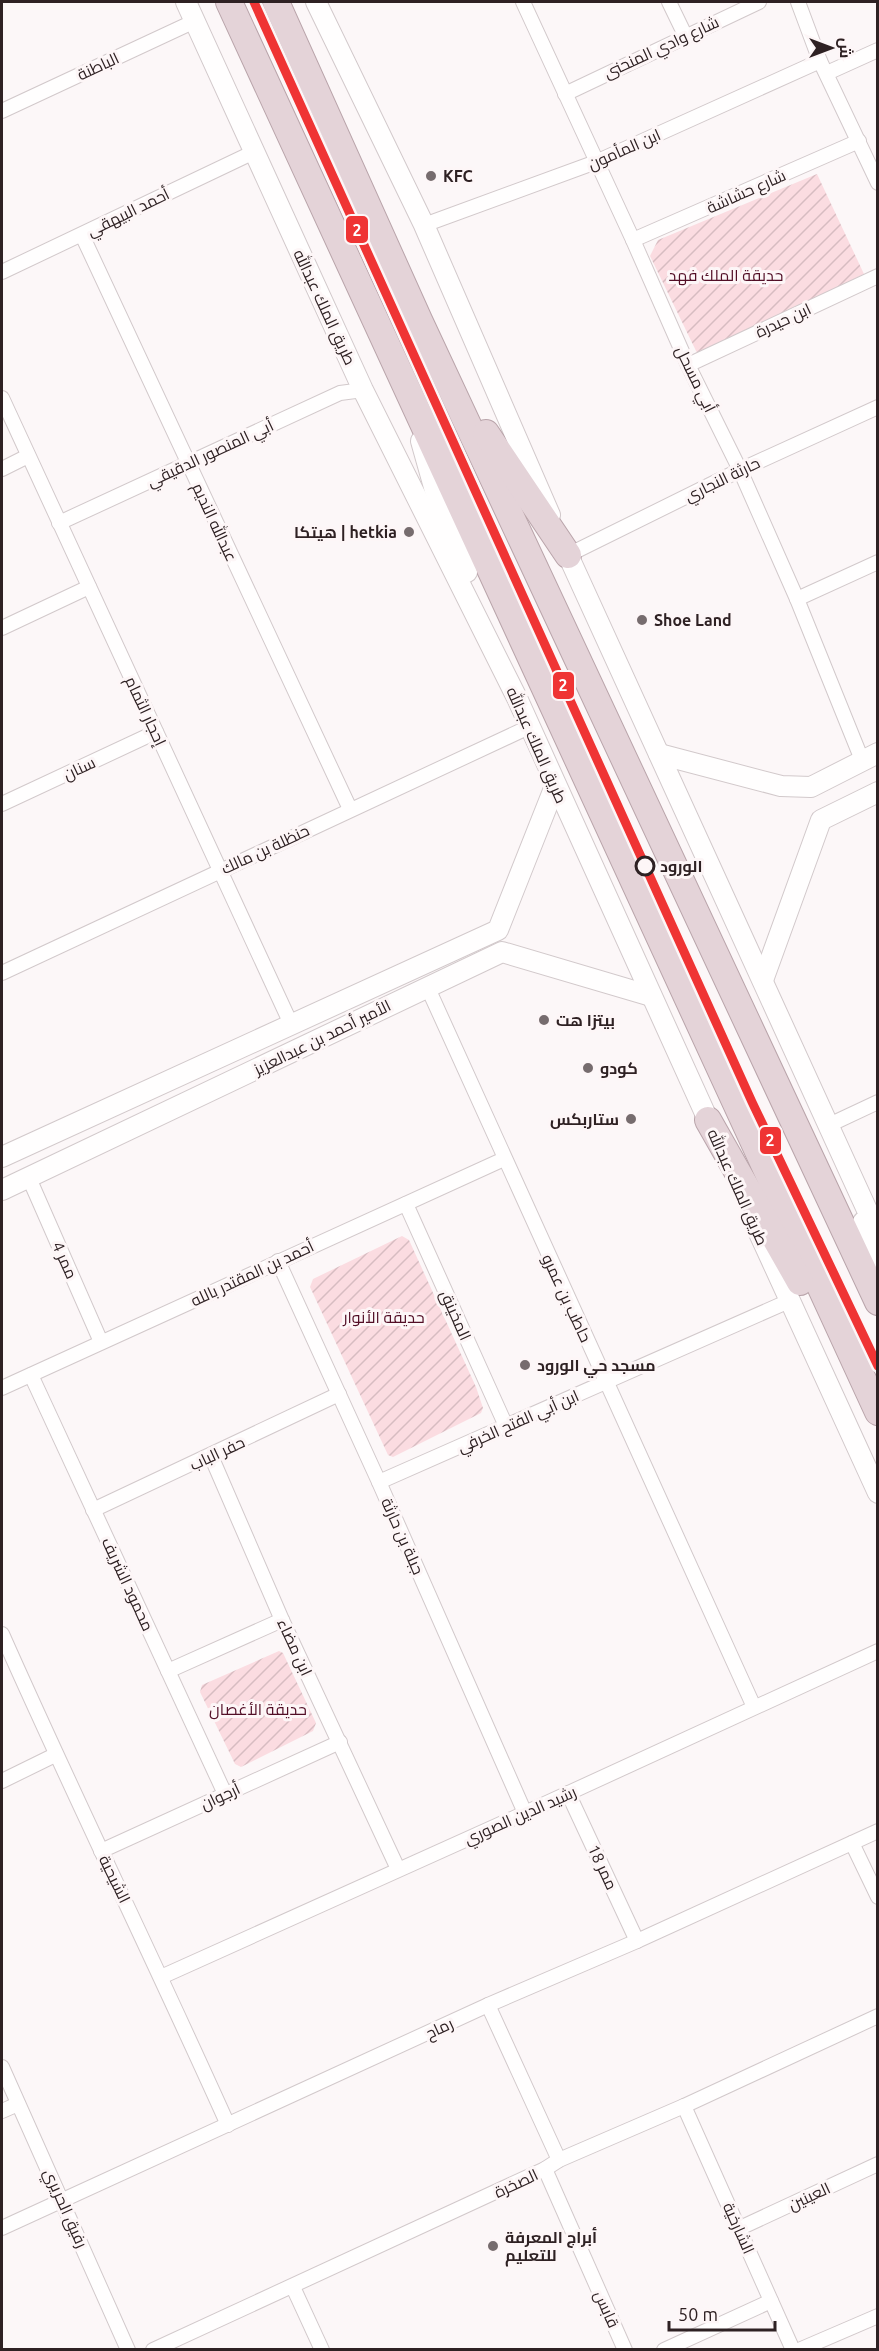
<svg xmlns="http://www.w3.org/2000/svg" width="879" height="2351" viewBox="0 0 879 2351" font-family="Ubuntu,Cairo,sans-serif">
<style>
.garden{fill:url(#garden-furrows)}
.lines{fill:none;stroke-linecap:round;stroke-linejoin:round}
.street-casing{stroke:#d2c9cb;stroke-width:16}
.secondary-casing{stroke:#d2c9cb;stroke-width:22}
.highway-casing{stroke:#b9a4aa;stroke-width:28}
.street{stroke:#fffefe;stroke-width:14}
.secondary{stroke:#fffefe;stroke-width:20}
.highway{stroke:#e4d3d8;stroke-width:26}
.metro-1-casing{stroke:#fdf6f7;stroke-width:14}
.metro-1{stroke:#ef3434;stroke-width:9}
.poi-dot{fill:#766c6e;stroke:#fdf6f7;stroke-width:2}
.stop-dot{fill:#fdf6f7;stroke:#2e2123;stroke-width:3}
.labels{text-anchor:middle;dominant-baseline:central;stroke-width:6;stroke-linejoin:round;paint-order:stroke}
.street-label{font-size:16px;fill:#2e2123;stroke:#fdf6f7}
.poi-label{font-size:16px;font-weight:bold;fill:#2e2123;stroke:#fdf6f7;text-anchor:start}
.park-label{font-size:16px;fill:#520e26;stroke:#fdf6f7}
.stop-label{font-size:16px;font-weight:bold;fill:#2e2123;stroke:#fdf6f7;text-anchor:start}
.line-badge{stroke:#fdf6f7;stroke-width:2}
.badge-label{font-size:16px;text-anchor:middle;font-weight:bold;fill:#fff}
</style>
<defs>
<pattern id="garden-furrows" width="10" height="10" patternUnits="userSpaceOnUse" patternTransform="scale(1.5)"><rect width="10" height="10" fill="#fbdce1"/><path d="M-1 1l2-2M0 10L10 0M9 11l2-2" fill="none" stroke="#d7bcc1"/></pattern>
</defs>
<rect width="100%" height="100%" fill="#fcf7f8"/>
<g class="garden">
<polygon points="817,174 864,274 698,355 650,256 658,240"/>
<polygon points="402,1236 409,1240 476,1387 483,1408 481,1413 393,1457 388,1455 310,1287 313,1279"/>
<polygon points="279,1651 283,1653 316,1723 313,1731 241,1767 235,1764 200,1692 202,1685"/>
</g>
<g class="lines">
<g class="street-casing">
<g id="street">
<polyline points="523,2 633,240 688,365 740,470 797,599 862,760"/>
<polyline points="669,2 685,35"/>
<polyline points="798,2 820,61 878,183"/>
<polyline points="827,73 878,50"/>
<polyline points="565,94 759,2"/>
<polyline points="2,111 195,21"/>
<polyline points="424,225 596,162 820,61"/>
<polyline points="82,235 350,809"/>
<polyline points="633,240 859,141"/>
<polyline points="2,272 254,152"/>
<polyline points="688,365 878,276"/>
<polyline points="2,398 291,1024"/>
<polyline points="2,469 28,456"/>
<polyline points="59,523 340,393 363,390"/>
<polyline points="568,555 740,470 878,407"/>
<polyline points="797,599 878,562"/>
<polyline points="2,628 89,587"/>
<polyline points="2,804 156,732"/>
<polyline points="2,973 529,727"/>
<polyline points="427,986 754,1707"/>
<polyline points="829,1125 878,1102"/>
<polyline points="29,1178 101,1342"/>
<polyline points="406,1204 506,1426"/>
<polyline points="278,1261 379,1482 525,1813"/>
<polyline points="31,1375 225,1794"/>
<polyline points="2,1388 504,1159"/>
<polyline points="211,1456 282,1620 398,1869"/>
<polyline points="379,1482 789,1301"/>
<polyline points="93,1510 339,1394"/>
<path d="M2,1634C75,1799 154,1960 228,2125"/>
<polyline points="168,1671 282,1620"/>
<polyline points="2,1781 55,1755"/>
<polyline points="568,1793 637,1941"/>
<polyline points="852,1843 878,1897"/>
<polyline points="101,1851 340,1742"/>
<polyline points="161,1977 525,1813 878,1651"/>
<polyline points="488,2005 559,2160"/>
<polyline points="2,2067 128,2350"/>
<polyline points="684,2106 793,2350"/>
<polyline points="2,2111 18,2104"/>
<polyline points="545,2169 625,2350"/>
<polyline points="2,2228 488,2005 637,1941 878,1831"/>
<polyline points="740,2228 878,2164"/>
<polyline points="293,2287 322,2350"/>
<polyline points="153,2350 545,2169 559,2160 684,2106 878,2016"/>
<polyline points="664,2350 771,2301"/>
<polyline points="799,2350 878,2316"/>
</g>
</g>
<g class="secondary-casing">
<g id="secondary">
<polyline points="186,2 363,390 517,698 714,1133"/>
<polyline points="316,2 424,225 550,515"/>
<polyline points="421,441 439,505 467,572"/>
<polyline points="562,542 878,1234"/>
<polyline points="659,754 781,786 811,787 878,753"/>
<polyline points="763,980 821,820 878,792"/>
<polyline points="2,1157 498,930 555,786"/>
<polyline points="2,1190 502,952 651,996"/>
<polyline points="753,1220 878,1493"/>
<polyline points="863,1222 878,1268"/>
</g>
</g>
<g class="highway-casing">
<g id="highway">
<polyline points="229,2 878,1412"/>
<polyline points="276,2 419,320 878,1302"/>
<polyline points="486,433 568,555"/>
<polyline points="708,1120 800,1282"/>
</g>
</g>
<use href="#street" class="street"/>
<use href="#secondary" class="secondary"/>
<use href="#highway" class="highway"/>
<g class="metro-1-casing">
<polyline id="metro-1" points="254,2 752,1102 878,1366"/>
</g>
<use href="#metro-1" class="metro-1"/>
</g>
<g class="poi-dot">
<circle cx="431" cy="176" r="6"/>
<circle cx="409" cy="532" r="6"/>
<circle cx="642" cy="620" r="6"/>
<circle cx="544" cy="1020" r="6"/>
<circle cx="588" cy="1068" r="6"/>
<circle cx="631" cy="1119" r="6"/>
<circle cx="525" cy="1365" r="6"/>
<circle cx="493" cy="2246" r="6"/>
</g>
<circle class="stop-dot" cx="645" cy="866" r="9"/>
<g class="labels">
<g class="street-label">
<text transform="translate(661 47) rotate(-25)">شارع وادي المنحنى</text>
<text transform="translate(98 66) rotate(-25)">الباطنة</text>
<text transform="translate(624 149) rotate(-24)">ابن المأمون</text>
<text transform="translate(746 191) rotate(-24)">شارع حشاشة</text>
<text transform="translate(128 212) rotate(-26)">أحمد البيهقي</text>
<text transform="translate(325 307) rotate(65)">طريق الملك عبدالله</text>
<text transform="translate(783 320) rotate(-25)">ابن حيدرة</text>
<text transform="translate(696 379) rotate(64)">أبي مسحل</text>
<text transform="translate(210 453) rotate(-25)">أبي المنصور الدقيقي</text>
<text transform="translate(722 479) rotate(-26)">حارثة النجاري</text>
<text transform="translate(215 522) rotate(65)">عبدالله النديم</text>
<text transform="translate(146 711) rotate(65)">إحجار الثمام</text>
<text transform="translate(537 745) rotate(66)">طريق الملك عبدالله</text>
<text transform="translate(79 768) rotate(-25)">سنان</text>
<text transform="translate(265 849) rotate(-25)">حنظلة بن مالك</text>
<text transform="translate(322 1037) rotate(-26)">الأمير أحمد بن عبدالعزيز</text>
<text transform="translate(738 1187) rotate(66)">طريق الملك عبدالله</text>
<text transform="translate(65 1260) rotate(66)">ممر 4</text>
<text transform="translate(252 1273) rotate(-25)">أحمد بن المقتدر بالله</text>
<text transform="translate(567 1298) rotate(65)">حاطب بن عمرو</text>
<text transform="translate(456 1315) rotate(66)">المخينق</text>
<text transform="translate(518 1421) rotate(-24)">ابن أبي الفتح الخرفي</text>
<text transform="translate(217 1453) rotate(-25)">حفر الباب</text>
<text transform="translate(403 1536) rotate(66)">جبلة بن حارثة</text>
<text transform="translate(128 1584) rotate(65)">محمود الشريف</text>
<text transform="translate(295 1647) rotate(65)">ابن مضاء</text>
<text transform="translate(220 1796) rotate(-25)">أرجوان</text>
<text transform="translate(520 1815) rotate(-24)">رشيد الدين الصوري</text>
<text transform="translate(603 1867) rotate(65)">ممر 18</text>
<text transform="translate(115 1879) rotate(64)">الشيحية</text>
<text transform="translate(439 2028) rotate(-25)">رماح</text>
<text transform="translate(516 2183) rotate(-25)">الصخرة</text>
<text transform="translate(809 2196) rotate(-25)">العينين</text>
<text transform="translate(66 2208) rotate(66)">رفيق الحريري</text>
<text transform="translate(739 2228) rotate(66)">الشارخية</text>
<text transform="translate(607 2309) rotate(66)">قابس</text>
</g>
<g class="poi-label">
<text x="443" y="176">KFC</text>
<text x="397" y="532" text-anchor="end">هيتكا | hetkia</text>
<text x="654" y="620">Shoe Land</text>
<text x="556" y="1020">بيتزا هت</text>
<text x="600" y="1068">كودو</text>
<text x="619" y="1119" text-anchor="end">ستاربكس</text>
<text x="537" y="1365">مسجد حي الورود</text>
<text x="505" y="2237">أبراج المعرفة<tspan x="505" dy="18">للتعليم</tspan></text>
</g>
<g class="park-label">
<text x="726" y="275">حديقة الملك فهد</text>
<text x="384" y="1317">حديقة الأنوار</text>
<text x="258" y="1709">حديقة الأغصان</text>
</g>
<g class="stop-label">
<text x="660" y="866">الورود</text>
</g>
</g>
<g class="line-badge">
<rect x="345" y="215" width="24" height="29" rx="6" fill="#ef3434"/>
<rect x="552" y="671" width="23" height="29" rx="6" fill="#ef3434"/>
<rect x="759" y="1126" width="23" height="29" rx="6" fill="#ef3434"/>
</g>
<g class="badge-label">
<text x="357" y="236">2</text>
<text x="563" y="691">2</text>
<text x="770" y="1146">2</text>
</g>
<rect width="879" height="2351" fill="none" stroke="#2e2123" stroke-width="6"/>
<g transform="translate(831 48) rotate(90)" stroke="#fdf6f7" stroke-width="4.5" paint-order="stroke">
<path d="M0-4.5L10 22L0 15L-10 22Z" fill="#2e2123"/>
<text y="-9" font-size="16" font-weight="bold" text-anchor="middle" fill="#2e2123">ش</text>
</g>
<path d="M669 2321v9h106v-9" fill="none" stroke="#2e2123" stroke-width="3"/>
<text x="678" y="2321" font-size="18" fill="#2e2123" stroke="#fdf6f7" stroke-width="4.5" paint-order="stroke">50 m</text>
</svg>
